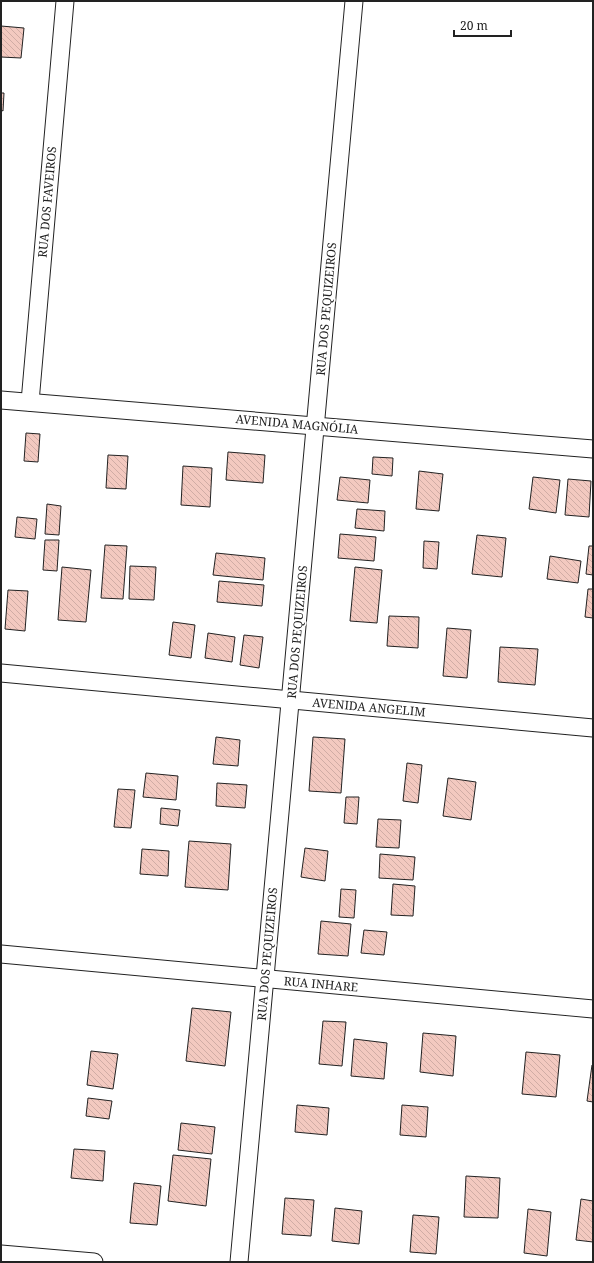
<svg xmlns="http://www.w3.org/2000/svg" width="594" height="1263" viewBox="0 0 594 1263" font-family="'Noto Serif',serif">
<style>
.building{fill:url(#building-back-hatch);stroke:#222}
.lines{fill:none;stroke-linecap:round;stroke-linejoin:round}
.street-casing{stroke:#222;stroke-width:19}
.street{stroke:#fff;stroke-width:17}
.labels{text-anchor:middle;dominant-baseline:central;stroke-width:3;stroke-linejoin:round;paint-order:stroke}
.street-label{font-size:12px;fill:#222;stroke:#fff}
</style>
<defs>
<pattern id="building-back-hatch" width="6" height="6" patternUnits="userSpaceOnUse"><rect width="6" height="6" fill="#f3c9c0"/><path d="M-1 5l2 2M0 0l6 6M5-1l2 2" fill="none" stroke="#d0aca5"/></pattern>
</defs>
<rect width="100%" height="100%" fill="#fff"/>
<g class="building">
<polygon points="1,26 24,28 21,58 1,57"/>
<polygon points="1,93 4,93 3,111 1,110"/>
<polygon points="26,433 40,434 38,462 24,461"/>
<polygon points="228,452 265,455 263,483 226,480"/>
<polygon points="108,455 128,456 126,489 106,488"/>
<polygon points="373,457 393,458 392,476 372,474"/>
<polygon points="183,466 212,468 210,507 181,505"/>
<polygon points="419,471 443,474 439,511 416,509"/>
<polygon points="340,477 370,480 368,503 337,500"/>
<polygon points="533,477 560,480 556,513 529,509"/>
<polygon points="568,479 591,481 589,517 565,515"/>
<polygon points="47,504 61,506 59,535 45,534"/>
<polygon points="357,509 385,511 384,531 355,528"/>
<polygon points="17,517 37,519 35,539 15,537"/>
<polygon points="340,534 376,537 374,561 338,558"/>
<polygon points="477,535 506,538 502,577 472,574"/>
<polygon points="45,540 59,540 57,571 43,570"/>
<polygon points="424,541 439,542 437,569 423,568"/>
<polygon points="105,545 127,546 123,599 101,598"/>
<polygon points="589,546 593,546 593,575 586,574"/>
<polygon points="216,553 265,558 263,580 213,575"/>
<polygon points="550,556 581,561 578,583 547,579"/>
<polygon points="130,566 156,567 154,600 129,599"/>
<polygon points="62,567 91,570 86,622 58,620"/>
<polygon points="355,567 382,570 377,623 350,621"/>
<polygon points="219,581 264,585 262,606 217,602"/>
<polygon points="588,589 593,589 593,618 585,617"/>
<polygon points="8,590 28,591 25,631 5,629"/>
<polygon points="389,616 419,617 418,648 387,646"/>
<polygon points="173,622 195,625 191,658 169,655"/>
<polygon points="447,628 471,630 467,678 443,676"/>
<polygon points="208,633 235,637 232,662 205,658"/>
<polygon points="244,635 263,637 259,668 240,665"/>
<polygon points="500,647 538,649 535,685 498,682"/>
<polygon points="216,737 240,740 238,766 213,764"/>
<polygon points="313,737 345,739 341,793 309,791"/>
<polygon points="407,763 422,765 418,803 403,801"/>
<polygon points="146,773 178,776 176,800 143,797"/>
<polygon points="448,778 476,782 471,820 443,816"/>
<polygon points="217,783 247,785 245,808 216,806"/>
<polygon points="118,789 135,790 131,828 114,827"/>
<polygon points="346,797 359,797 357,824 344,823"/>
<polygon points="161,808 180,810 178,826 160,824"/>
<polygon points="378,819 401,820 399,848 376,847"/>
<polygon points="189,841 231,844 228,890 185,887"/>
<polygon points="305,848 328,851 325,881 301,877"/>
<polygon points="142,849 169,851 168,876 140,874"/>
<polygon points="380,854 415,857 413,880 379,878"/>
<polygon points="393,884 415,886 413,916 391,915"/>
<polygon points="341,889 356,890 354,918 339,917"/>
<polygon points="321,921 351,924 348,956 318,954"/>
<polygon points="364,930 387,932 384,955 361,953"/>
<polygon points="192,1008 231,1012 225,1066 186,1061"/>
<polygon points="323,1021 346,1022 342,1066 319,1064"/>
<polygon points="423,1033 456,1036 453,1076 420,1072"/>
<polygon points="354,1039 387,1043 384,1079 351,1076"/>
<polygon points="91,1051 118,1054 113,1089 87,1085"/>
<polygon points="526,1052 560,1055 556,1097 522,1094"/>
<polygon points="592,1065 593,1065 593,1102 587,1101"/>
<polygon points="88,1098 112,1101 109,1119 86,1116"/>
<polygon points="297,1105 329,1108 327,1135 295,1132"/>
<polygon points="402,1105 428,1107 426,1137 400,1135"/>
<polygon points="181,1123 215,1127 212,1154 178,1150"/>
<polygon points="74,1149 105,1151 103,1181 71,1178"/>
<polygon points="173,1155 211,1159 206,1206 168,1201"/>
<polygon points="466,1176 500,1178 498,1218 464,1217"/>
<polygon points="134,1183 161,1186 157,1225 130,1223"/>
<polygon points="285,1198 314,1200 311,1236 282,1234"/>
<polygon points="581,1199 593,1201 593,1242 576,1240"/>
<polygon points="335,1208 362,1211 359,1244 332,1241"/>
<polygon points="528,1209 551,1212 547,1256 524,1253"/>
<polygon points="413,1215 439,1217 436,1254 410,1252"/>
</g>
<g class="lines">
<g class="street-casing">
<g id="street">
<polyline points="1,400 593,449"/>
<polyline points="30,402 65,1"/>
<polyline points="1,673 593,728"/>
<polyline points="1,954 593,1009"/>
<polyline points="1,1254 94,1262"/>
<polyline points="239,1262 354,1"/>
</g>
</g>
<use href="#street" class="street"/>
</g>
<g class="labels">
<g class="street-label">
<text transform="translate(47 202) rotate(-85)">RUA DOS FAVEIROS</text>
<text transform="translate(326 309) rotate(-85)">RUA DOS PEQUIZEIROS</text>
<text transform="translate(297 424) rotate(5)">AVENIDA MAGNÓLIA</text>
<text transform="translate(297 632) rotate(-85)">RUA DOS PEQUIZEIROS</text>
<text transform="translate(369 707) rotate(5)">AVENIDA ANGELIM</text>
<text transform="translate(267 954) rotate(-85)">RUA DOS PEQUIZEIROS</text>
<text transform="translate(321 984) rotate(5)">RUA INHARE</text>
</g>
</g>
<rect width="594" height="1263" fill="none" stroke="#222222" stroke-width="4"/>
<path d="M454 30v6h57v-6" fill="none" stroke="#222222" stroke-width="2"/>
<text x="460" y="30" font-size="12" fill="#222222" stroke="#ffffff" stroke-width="3" paint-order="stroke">20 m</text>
</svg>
